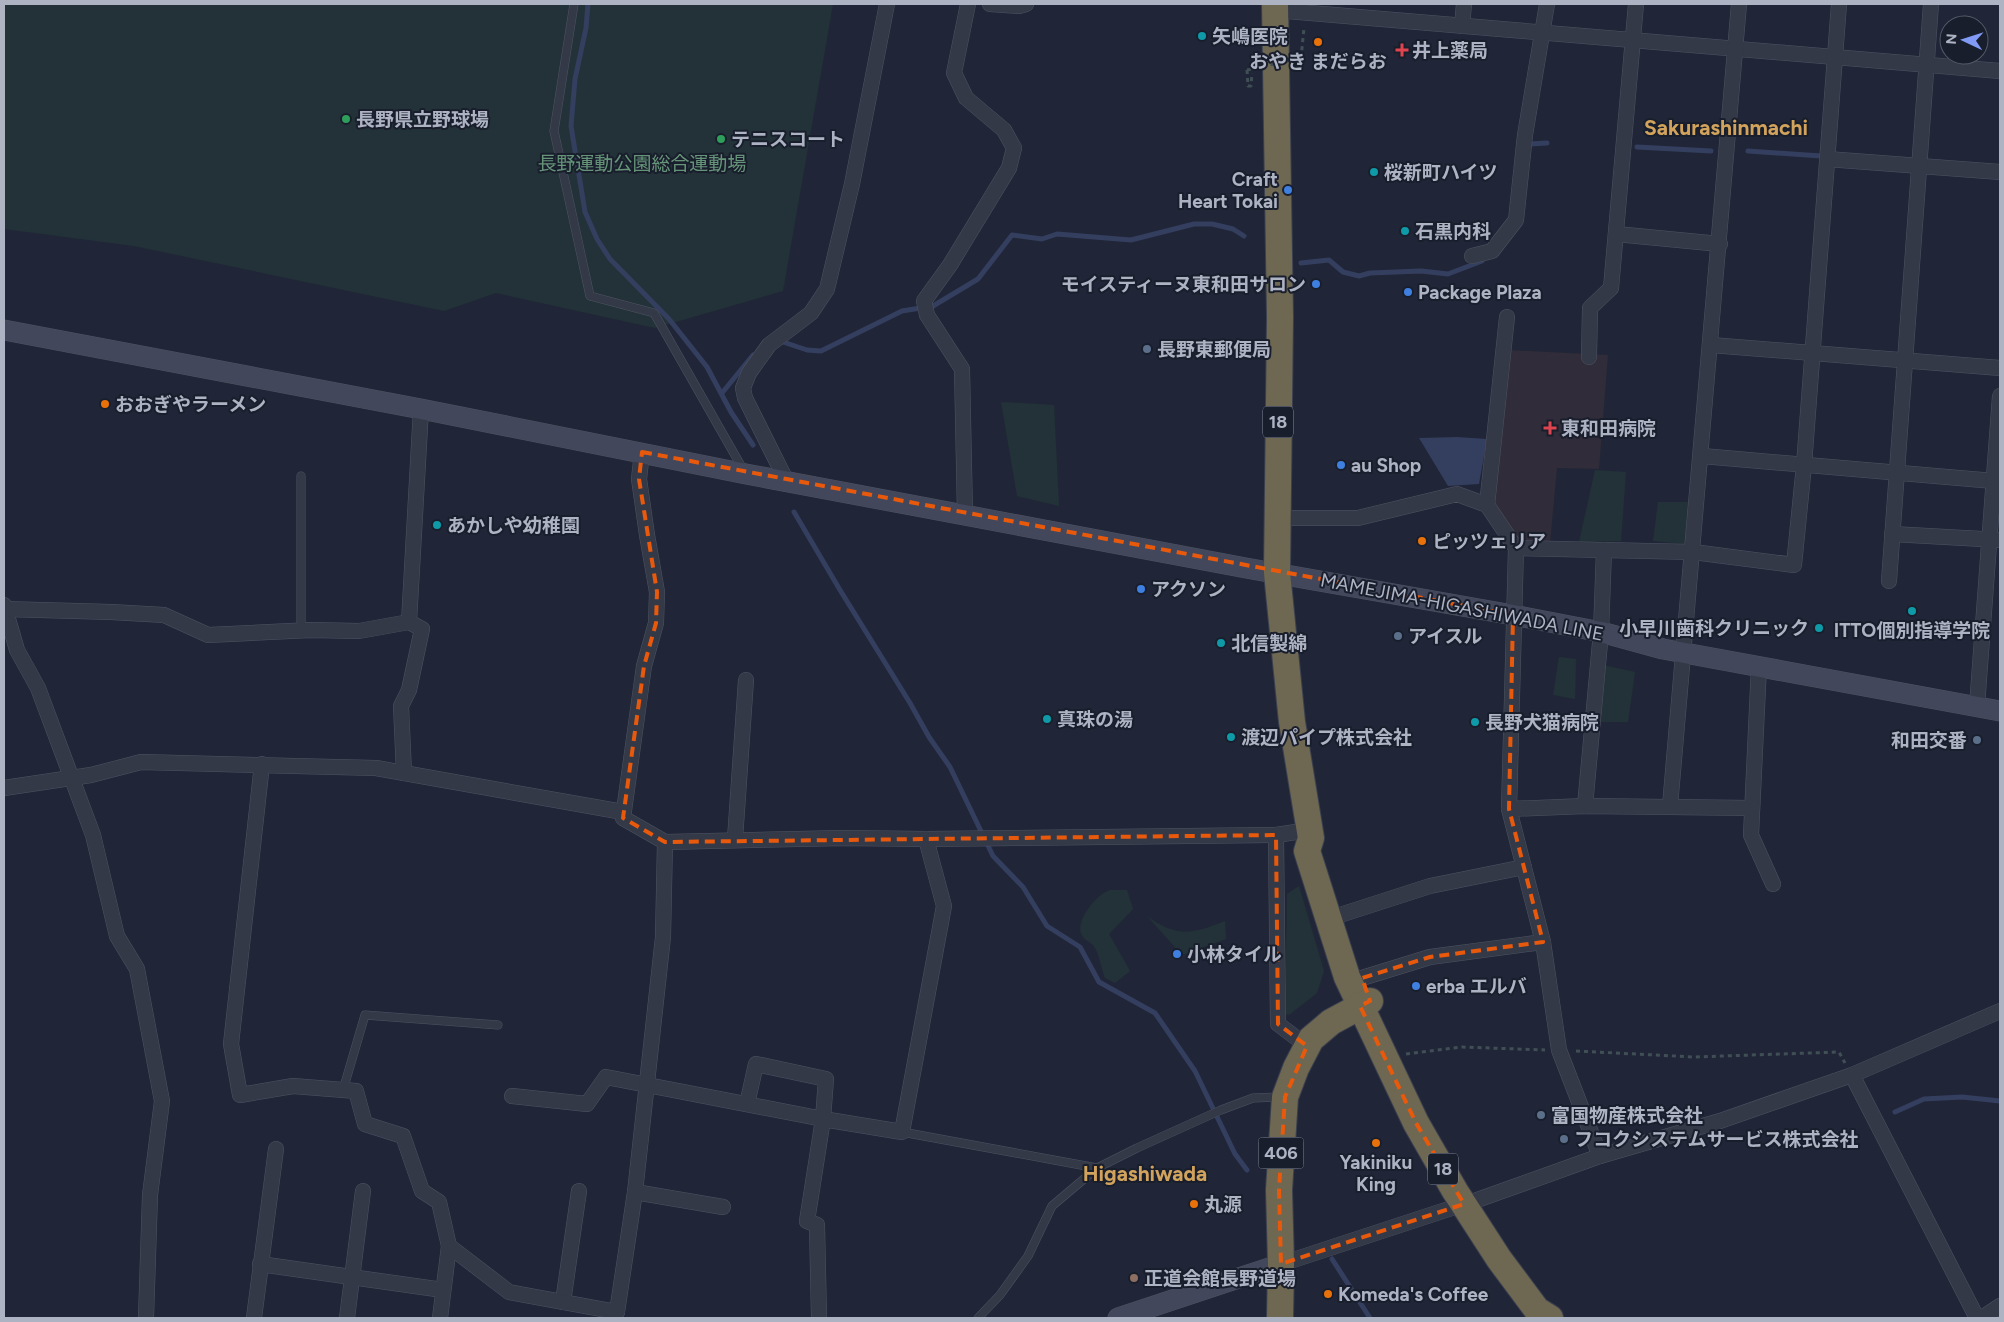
<svg xmlns="http://www.w3.org/2000/svg" width="2004" height="1322" viewBox="0 0 2004 1322" font-family="Figtree,'Noto Sans JP',sans-serif">
<style>
.medical{fill:#302c39}
.green{fill:#223238}
.water{fill:#343e5f}
.lines{fill:none;stroke-linecap:round;stroke-linejoin:round}
.stream{stroke:#343e5f;stroke-width:5}
.lane-casing{stroke:#4e5362;stroke-width:9}
.street-casing{stroke:#4e5362;stroke-width:16}
.secondary-casing{stroke:#4e5362;stroke-width:21}
.highway-casing{stroke:#3b404f;stroke-width:28}
.path{stroke:#404f56;stroke-width:3;stroke-dasharray:4 4;stroke-linecap:butt}
.lane{stroke:#343948;stroke-width:8}
.street{stroke:#343948;stroke-width:15}
.secondary{stroke:#42475b;stroke-width:20}
.highway{stroke:#6e6751;stroke-width:26}
.path-bridge{stroke:#404f56;stroke-width:3;stroke-dasharray:4 4;stroke-linecap:butt}
.marked{fill:none;stroke:#e8590c;stroke-width:4;stroke-dasharray:10 6;stroke-linejoin:round}
.culture-dot{fill:#0f9aa8;stroke:#191e2c;stroke-width:2}
.food-dot{fill:#e8710a;stroke:#191e2c;stroke-width:2}
.health-dot{fill:#e0444e;stroke:#191e2c;stroke-width:2}
.leisure-dot{fill:#2e9e5b;stroke:#191e2c;stroke-width:2}
.shop-dot{fill:#3f7fe0;stroke:#191e2c;stroke-width:2}
.service-dot{fill:#5c6f8a;stroke:#191e2c;stroke-width:2}
.education-dot{fill:#8d6e63;stroke:#191e2c;stroke-width:2}
.labels{text-anchor:middle;dominant-baseline:central;stroke-width:4;stroke-linejoin:round;paint-order:stroke}
.shield{fill:#191e2c;stroke:#818696;stroke-width:1}
.shield-label{font-size:18px;font-weight:bold;fill:#aeb3c4}
.poi-label{font-size:19px;font-weight:bold;fill:#aeb3c4;stroke:#191e2c;text-anchor:start}
.park-label{font-size:19px;fill:#669479;stroke:#191e2c}
.street-label{font-size:19px;fill:#aeb3c4;stroke:#191e2c}
.quarter-label{font-size:21px;font-weight:bold;fill:#d2a35c;stroke:#191e2c}
</style>
<rect width="100%" height="100%" fill="#202637"/>
<polygon class="medical" points="1507,350 1608,355 1599,469 1557,468 1550,543 1521,544 1490,503"/>
<g class="green">
<polygon points="4,4 833,4 783,291 655,328 496,293 444,311 134,246 4,229"/>
<polygon points="1001,402 1054,405 1059,506 1017,496"/>
<polygon points="1595,470 1626,472 1621,541 1579,542"/>
<polygon points="1658,502 1691,502 1685,544 1653,541"/>
<polygon points="1559,657 1576,659 1575,699 1553,695"/>
<polygon points="1603,665 1635,672 1628,722 1599,722"/>
<polygon points="1299,886 1324,971 1317,993 1289,1015 1285,1014 1287,894"/>
<path d="M1110,890H1127L1133,909L1109,934L1130,971L1115,983L1105,978C1101,968 1100,957 1095,948C1093,943 1087,942 1084,938C1071,925 1096,894 1110,890Z"/>
<path d="M1147,916C1176,938 1193,934 1225,921L1226,939L1182,955Z"/>
</g>
<polygon class="water" points="1457,437 1487,439 1479,484 1448,486 1419,438"/>
<g class="lines">
<g class="stream">
<polyline points="588,4 586,28 575,79 571,126 585,212 597,239 610,259 669,319 707,367 731,412 753,445"/>
<polyline points="1530,144 1547,143"/>
<polyline points="1637,147 1711,151"/>
<polyline points="1748,151 1821,156"/>
<polyline points="1301,263 1329,260 1343,272 1359,276 1370,273 1421,271 1448,274 1482,261"/>
<polyline points="780,341 807,350 821,351 902,311 933,306 978,279 1012,235 1042,239 1057,234 1131,240 1194,224 1212,224 1233,229 1244,236"/>
<polyline points="722,393 753,355"/>
<polyline points="794,512 840,590 910,703 929,737 950,767 993,856 1023,887 1047,926 1080,947 1099,982 1155,1013 1195,1071 1235,1154 1247,1170"/>
<polyline points="1895,1112 1924,1099 1962,1097 2000,1101"/>
<polyline points="1332,1259 1370,1318"/>
</g>
<g class="lane-casing">
<g id="lane">
<polyline points="574,4 554,131 590,296 654,313 744,471"/>
<polyline points="301,631 301,476"/>
<polyline points="343,1090 365,1015 498,1025"/>
<polyline points="902,1132 1097,1168 1137,1148 1221,1110 1253,1098 1281,1097"/>
<polyline points="978,1318 1000,1295 1028,1256 1052,1206 1097,1168"/>
</g>
</g>
<g class="street-casing">
<g id="street">
<polyline points="990,4 1019,6 1026,4"/>
<polyline points="1275,10 2000,71"/>
<polyline points="1462,26 1464,4"/>
<polyline points="1827,159 2000,172"/>
<polyline points="1616,234 1720,244"/>
<polyline points="1472,256 1492,251 1516,220 1525,135 1547,4"/>
<polyline points="1711,345 2000,368"/>
<polyline points="1589,357 1590,308 1611,288 1636,4"/>
<polyline points="642,452 639,479 647,535 657,592 656,623 644,666 623,818 665,842 844,838 926,839 1276,835 1309,830"/>
<polyline points="1702,456 1994,481"/>
<polyline points="786,480 745,398 743,388 749,373 769,345 811,313 827,289 852,184 887,4"/>
<polyline points="1487,505 1507,317"/>
<polyline points="965,514 962,369 927,315 924,301 950,265 1009,168 1014,148 1004,130 966,98 954,73 968,4"/>
<polyline points="1277,518 1358,518 1457,494 1487,505 1516,548 1509,809 1543,942 1559,1050 1600,1156"/>
<polyline points="1892,534 2000,540"/>
<polyline points="1516,548 1693,552 1794,565 1804,465 1839,4"/>
<polyline points="1889,581 1931,4"/>
<polyline points="4,605 17,650 38,688 93,835 117,936 137,969 162,1101 150,1195 146,1318"/>
<polyline points="5,609 111,612 164,615 208,635 311,630 359,631 409,622 421,409"/>
<polyline points="1759,666 1751,835 1773,884"/>
<polyline points="1977,706 2000,396"/>
<polyline points="262,764 231,1044 240,1095 293,1086 356,1091 365,1124 403,1136 422,1191 439,1202 449,1246"/>
<polyline points="404,773 401,706 409,690 422,629 409,622"/>
<polyline points="4,788 91,775 141,762 376,768 623,812"/>
<polyline points="1585,806 1601,632 1604,550"/>
<polyline points="1670,806 1739,4"/>
<polyline points="1509,809 1585,806 1752,808"/>
<polyline points="1276,835 1278,1024 1307,1046"/>
<polyline points="735,839 746,680"/>
<polyline points="1340,915 1430,886 1524,867"/>
<polyline points="1362,978 1430,957 1543,942"/>
<polyline points="1852,1075 1977,1318"/>
<polyline points="512,1096 587,1104 606,1077 823,1119 826,1079 756,1064 747,1104"/>
<polyline points="635,1192 723,1207"/>
<polyline points="1477,1200 1600,1156 1720,1121 1852,1075 2000,1011"/>
<polyline points="260,1264 443,1290"/>
<polyline points="1281,1264 1464,1204"/>
<polyline points="563,1302 579,1191"/>
<polyline points="254,1318 276,1149"/>
<polyline points="347,1318 363,1191"/>
<polyline points="440,1318 449,1246 509,1292 617,1312"/>
<polyline points="614,1318 617,1312 635,1192 663,937 665,842"/>
<polyline points="819,1318 817,1225 807,1221 823,1119 902,1132 944,906 926,839"/>
<polyline points="1982,1318 2000,1306"/>
</g>
</g>
<g class="secondary-casing">
<g id="secondary">
<polyline points="4,330 421,409 746,474 1246,568 1513,615 1601,632 1663,649 2000,711"/>
<polyline points="1118,1318 1281,1264"/>
</g>
</g>
<g class="highway-casing">
<g id="highway">
<polyline points="1275,4 1280,317 1277,573 1292,722 1311,838 1307,851 1347,977 1416,1123 1455,1191 1499,1259 1537,1310 1550,1318"/>
<polyline points="1280,1318 1281,1264 1279,1190 1285,1097 1296,1068 1311,1039 1331,1022 1370,1001"/>
</g>
</g>
<g class="path">
<polyline points="1301,58 1304,28"/>
<polyline points="1247,70 1248,86 1251,86 1252,73"/>
<polyline points="1576,1051 1694,1057 1839,1052 1845,1063"/>
<polyline points="1406,1054 1462,1047 1545,1050"/>
</g>
<use href="#lane" class="lane"/>
<use href="#street" class="street"/>
<use href="#secondary" class="secondary"/>
<use href="#highway" class="highway"/>
<polyline class="path-bridge" points="1247,70 1301,58"/>
</g>
<path class="marked" d="M642,452L1513,615L1509,809L1543,942L1430,957L1362,978L1370,1001L1360,1006L1416,1123L1464,1204L1281,1264L1279,1190L1285,1097L1307,1046L1278,1024L1276,835L665,842L623,818L644,666L656,623L657,592L639,479Z"/>
<g class="culture-dot">
<circle cx="1202" cy="36" r="5"/>
<circle cx="1374" cy="172" r="5"/>
<circle cx="1405" cy="231" r="5"/>
<circle cx="437" cy="525" r="5"/>
<circle cx="1912" cy="611" r="5"/>
<circle cx="1819" cy="628" r="5"/>
<circle cx="1221" cy="643" r="5"/>
<circle cx="1047" cy="719" r="5"/>
<circle cx="1475" cy="722" r="5"/>
<circle cx="1231" cy="737" r="5"/>
</g>
<g class="food-dot">
<circle cx="1318" cy="42" r="5"/>
<circle cx="105" cy="404" r="5"/>
<circle cx="1422" cy="541" r="5"/>
<circle cx="1376" cy="1143" r="5"/>
<circle cx="1194" cy="1204" r="5"/>
<circle cx="1328" cy="1294" r="5"/>
</g>
<g class="health-dot">
<path d="M1399.5 42.5h5v5h5v5h-5v5h-5v-5h-5v-5h5z"/>
<path d="M1547.5 420.5h5v5h5v5h-5v5h-5v-5h-5v-5h5z"/>
</g>
<g class="leisure-dot">
<circle cx="346" cy="119" r="5"/>
<circle cx="721" cy="139" r="5"/>
</g>
<g class="shop-dot">
<circle cx="1288" cy="190" r="5"/>
<circle cx="1316" cy="284" r="5"/>
<circle cx="1408" cy="292" r="5"/>
<circle cx="1341" cy="465" r="5"/>
<circle cx="1141" cy="589" r="5"/>
<circle cx="1177" cy="954" r="5"/>
<circle cx="1416" cy="986" r="5"/>
</g>
<g class="service-dot">
<circle cx="1147" cy="349" r="5"/>
<circle cx="1398" cy="636" r="5"/>
<circle cx="1977" cy="740" r="5"/>
<circle cx="1541" cy="1115" r="5"/>
<circle cx="1564" cy="1139" r="5"/>
</g>
<circle class="education-dot" cx="1134" cy="1278" r="5"/>
<g class="labels">
<g class="shield">
<rect x="1263" y="406.5" width="30" height="31" rx="4"/>
<rect x="1258.5" y="1137.5" width="45" height="31" rx="4"/>
<rect x="1428" y="1153.5" width="30" height="31" rx="4"/>
</g>
<g class="shield-label">
<text x="1278" y="422">18</text>
<text x="1281" y="1153">406</text>
<text x="1443" y="1169">18</text>
</g>
<g class="poi-label">
<text x="1212" y="36">矢嶋医院</text>
<text x="1412" y="50">井上薬局</text>
<text x="1318" y="61" text-anchor="middle">おやき まだらお</text>
<text x="356" y="119">長野県立野球場</text>
<text x="731" y="139">テニスコート</text>
<text x="1384" y="172">桜新町ハイツ</text>
<text x="1278" y="179" text-anchor="end">Craft<tspan x="1278" dy="22">Heart Tokai</tspan></text>
<text x="1415" y="231">石黒内科</text>
<text x="1306" y="284" text-anchor="end">モイスティーヌ東和田サロン</text>
<text x="1418" y="292">Package Plaza</text>
<text x="1157" y="349">長野東郵便局</text>
<text x="115" y="404">おおぎやラーメン</text>
<text x="1561" y="428">東和田病院</text>
<text x="1351" y="465">au Shop</text>
<text x="447" y="525">あかしや幼稚園</text>
<text x="1432" y="541">ピッツェリア</text>
<text x="1151" y="589">アクソン</text>
<text x="1809" y="628" text-anchor="end">小早川歯科クリニック</text>
<text x="1912" y="630" text-anchor="middle">ITTO個別指導学院</text>
<text x="1408" y="636">アイスル</text>
<text x="1231" y="643">北信製綿</text>
<text x="1057" y="719">真珠の湯</text>
<text x="1485" y="722">長野犬猫病院</text>
<text x="1241" y="737">渡辺パイプ株式会社</text>
<text x="1967" y="740" text-anchor="end">和田交番</text>
<text x="1187" y="954">小林タイル</text>
<text x="1426" y="986">erba エルバ</text>
<text x="1551" y="1115">富国物産株式会社</text>
<text x="1574" y="1139">フコクシステムサービス株式会社</text>
<text x="1376" y="1162" text-anchor="middle">Yakiniku<tspan x="1376" dy="22">King</tspan></text>
<text x="1204" y="1204">丸源</text>
<text x="1144" y="1278">正道会館長野道場</text>
<text x="1338" y="1294">Komeda's Coffee</text>
</g>
<g class="park-label">
<text x="642" y="163">長野運動公園総合運動場</text>
</g>
<g class="street-label">
<text transform="translate(1462 607) rotate(11)">MAMEJIMA-HIGASHIWADA LINE</text>
</g>
<g class="quarter-label">
<text x="1726" y="127">Sakurashinmachi</text>
<text x="1145" y="1173">Higashiwada</text>
</g>
</g>
<rect width="2004" height="1322" fill="none" stroke="#aeb3c4" stroke-width="10"/>
<g transform="translate(1964 40) rotate(274)"><circle r="24" fill="#191e2c" stroke="#555a69"/>
<path d="M0-4L9 19L0 12L-9 19Z" fill="#819af6"/>
<text y="-8" font-size="14" font-weight="bold" text-anchor="middle" fill="#aeb3c4">N</text>
</g>
</svg>
